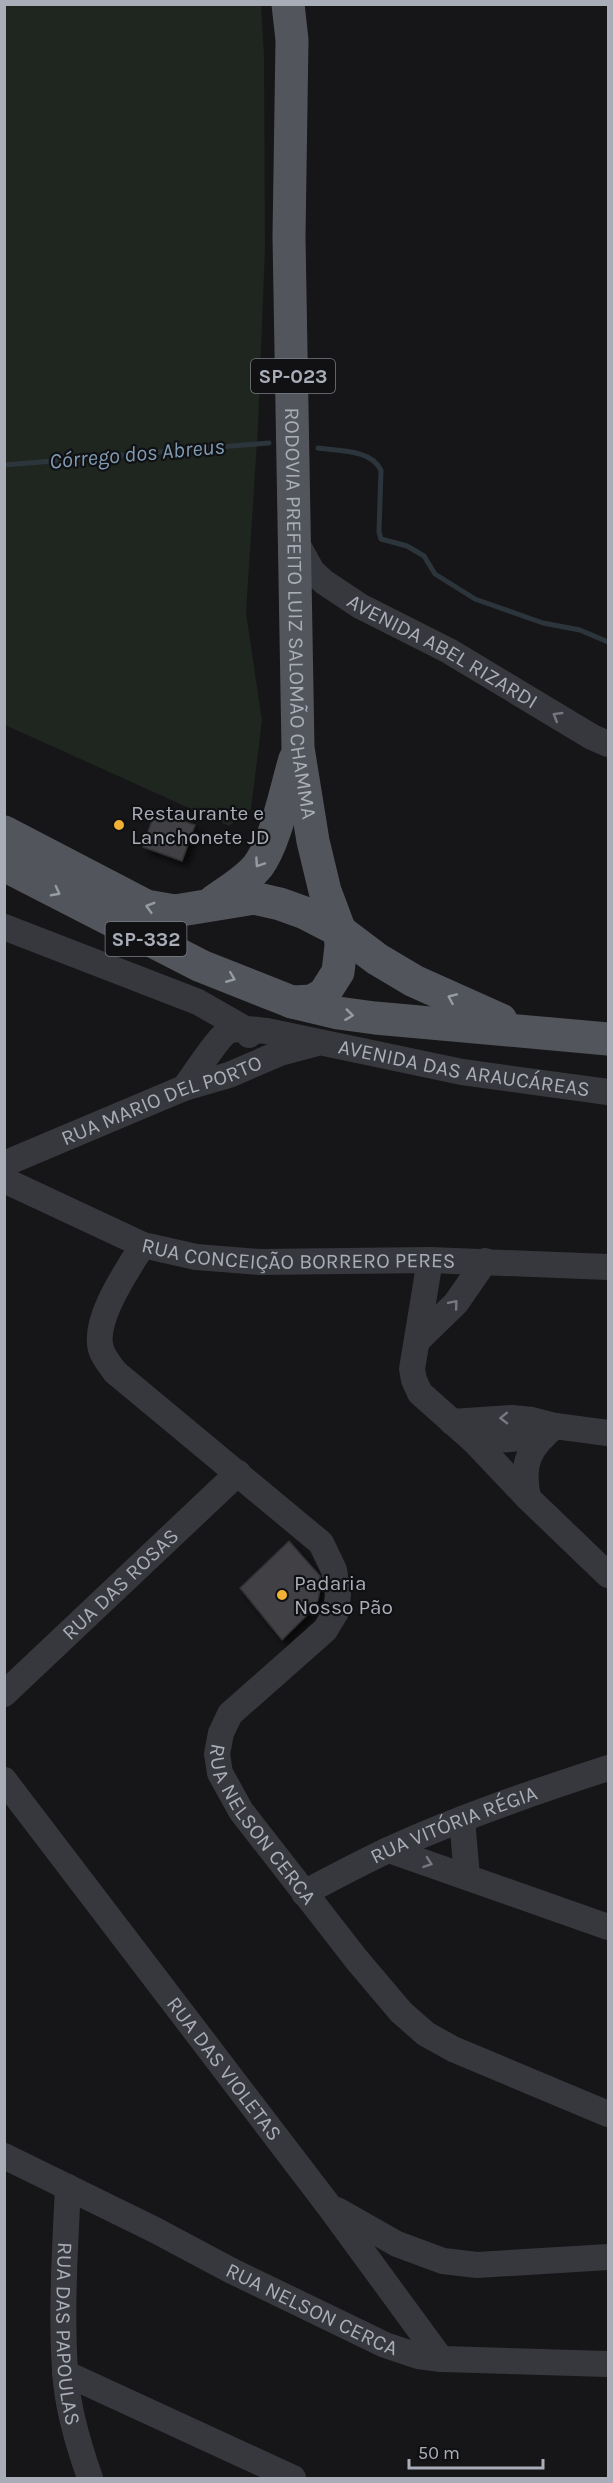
<svg xmlns="http://www.w3.org/2000/svg" width="613" height="2483" viewBox="0 0 613 2483" font-family="Karla,sans-serif">
<style>
.green{fill:#1e261f}
.lines{fill:none;stroke-linecap:round;stroke-linejoin:round}
.stream{stroke:#2c353c;stroke-width:5}
.building{fill:#404145;stroke:#303034;stroke-width:1.5;filter:url(#shadow)}
.minor{stroke:#37383d;stroke-width:26}
.major{stroke:#53555c;stroke-width:33}
.oneway{stroke:#757881}
.oneway2{stroke:#979ba6}
.poi-dot{fill:#f2b134;stroke:#111113;stroke-width:2}
.labels{text-anchor:middle;dominant-baseline:central;stroke-width:4.5;stroke-linejoin:round;paint-order:stroke}
.shield{fill:#111113;stroke:#7b7e86;stroke-width:1.5}
.shield-label{font-size:20px;font-weight:bold;fill:#a8adb8}
.street-label{font-size:21px;fill:#a8adb8;stroke:#111113}
.poi-label{font-size:21px;fill:#a8adb8;stroke:#111113;text-anchor:start}
.water-label{font-size:22px;font-style:italic;fill:#7f9bb3;stroke:#111113}
</style>
<defs>
<filter id="shadow"><feDropShadow dx="5.5" dy="5.5" stdDeviation="3" flood-color="#0009"/></filter>
</defs>
<rect width="100%" height="100%" fill="#161618"/>
<polygon class="green" points="4,5 261,5 264,55 265,249 258,426 246,613 262,721 251,809 229,826 5,725"/>
<g class="lines">
<g class="stream">
<path d="M318,448C338,451 371,449 381,470L379,532L381,539L407,546L424,556L435,574L475,599L543,623L580,630L608,642"/>
<polyline points="4,465 269,443"/>
</g>
</g>
<g class="building">
<polygon points="155,811 195,825 182,861 143,847"/>
<polygon points="289,1541 320,1576 320,1589 318,1600 309,1613 282,1640 240,1588"/>
</g>
<g class="lines">
<g class="minor">
<path id="s1" d="M295,540L312,571L324,582L360,606L449,651L592,737L608,744"/>
<polyline points="4,927 198,1002 247,1030 249,1035"/>
<path id="s2" d="M184,1088C193,1077 219,1035 229,1031C240,1027 255,1030 267,1031L462,1072L608,1092"/>
<path id="s3" d="M4,1164L184,1088L229,1075L280,1053L314,1044"/>
<path id="s4" d="M4,1180L143,1245L196,1257L260,1262L430,1260L608,1267"/>
<path id="s5" d="M143,1245C128,1269 90,1323 102,1352C105,1359 111,1366 115,1372L321,1543L334,1570L338,1594L336,1612L325,1630L230,1714L221,1733L217,1754L220,1773L241,1811L357,1960L401,2012L426,2034L453,2049L608,2114"/>
<polyline points="430,1260 412,1369 414,1380 420,1393 475,1442 528,1498 608,1575"/>
<polyline points="417,1341 456,1303 485,1261"/>
<polyline points="452,1422 512,1418 532,1420 555,1426 608,1433"/>
<polyline points="475,1442 544,1436"/>
<path d="M528,1498C521,1464 528,1448 555,1426"/>
<path id="s6" d="M4,1694L238,1473"/>
<path id="s7" d="M4,1780L329,2206L441,2359"/>
<polyline points="462,1819 467,1877"/>
<polyline points="389,1850 608,1927"/>
<path id="s8" d="M304,1893C332,1878 361,1863 390,1849C461,1817 534,1792 608,1768"/>
<path id="s9" d="M4,2156L155,2230L230,2270L385,2345L418,2356L441,2359L608,2364"/>
<path id="s10" d="M68,2187C65,2248 61,2310 65,2371C67,2407 78,2444 90,2478"/>
<polyline points="337,2210 397,2244 443,2261 477,2265 608,2257"/>
<polyline points="65,2373 293,2478"/>
</g>
<g class="major">
<path id="s11" d="M288,4L292,40L289,237L298,748L313,841L325,891L340,931L341,946L338,972L324,994L312,1001L292,1002"/>
<polyline points="4,832 146,906 175,911 254,898 280,904 305,913 340,931 377,959 414,981 501,1020"/>
<polyline points="4,865 201,966 292,1002 338,1013 375,1018 608,1039"/>
<path d="M214,901C229,890 246,881 258,866C276,842 286,788 295,759"/>
</g>
</g>
<defs><path id="oneway-chevron" d="M-2-3.5L2.5 0L-2 3.5" fill="none" stroke-width="1.6" stroke-linecap="round" stroke-linejoin="round" transform="scale(1.5)"/></defs>
<g class="oneway">
<use href="#oneway-chevron" transform="translate(557 716) rotate(-149)"/>
<use href="#oneway-chevron" transform="translate(454 1304) rotate(-50)"/>
<use href="#oneway-chevron" transform="translate(504 1418) rotate(179)"/>
<use href="#oneway-chevron" transform="translate(428 1863) rotate(19)"/>
</g>
<g class="oneway2">
<use href="#oneway-chevron" transform="translate(259 863) rotate(124)"/>
<use href="#oneway-chevron" transform="translate(56 892) rotate(28)"/>
<use href="#oneway-chevron" transform="translate(150 907) rotate(-164)"/>
<use href="#oneway-chevron" transform="translate(231 978) rotate(22)"/>
<use href="#oneway-chevron" transform="translate(452 998) rotate(-156)"/>
<use href="#oneway-chevron" transform="translate(349 1015) rotate(7)"/>
</g>
<g class="poi-dot">
<circle cx="119" cy="825" r="6"/>
<circle cx="282" cy="1595" r="6"/>
</g>
<g class="labels">
<g class="shield">
<rect x="251" y="359" width="84" height="34" rx="4.5"/>
<rect x="105.5" y="922" width="81" height="34" rx="4.5"/>
</g>
<g class="shield-label">
<text x="293" y="376">SP-023</text>
<text x="146" y="939">SP-332</text>
</g>
<g class="street-label">
<text stroke="none"><textPath href="#s11" startOffset="610">RODOVIA PREFEITO LUIZ SALOMÃO CHAMMA</textPath></text>
<text stroke="none"><textPath href="#s1" startOffset="189">AVENIDA ABEL RIZARDI</textPath></text>
<text stroke="none"><textPath href="#s2" startOffset="312">AVENIDA DAS ARAUCÁREAS</textPath></text>
<text stroke="none"><textPath href="#s3" startOffset="170">RUA MARIO DEL PORTO</textPath></text>
<text stroke="none"><textPath href="#s4" startOffset="310">RUA CONCEIÇÃO BORRERO PERES</textPath></text>
<text stroke="none"><textPath href="#s6" startOffset="160">RUA DAS ROSAS</textPath></text>
<text stroke="none"><textPath href="#s5" startOffset="756">RUA NELSON CERCA</textPath></text>
<text stroke="none"><textPath href="#s8" startOffset="165">RUA VITÓRIA RÉGIA</textPath></text>
<text stroke="none"><textPath href="#s7" startOffset="363">RUA DAS VIOLETAS</textPath></text>
<text stroke="none"><textPath href="#s9" startOffset="344">RUA NELSON CERCA</textPath></text>
<text stroke="none"><textPath href="#s10" startOffset="147">RUA DAS PAPOULAS</textPath></text>
</g>
<g class="poi-label">
<text x="131" y="813">Restaurante e<tspan x="131" dy="24">Lanchonete JD</tspan></text>
<text x="294" y="1583">Padaria<tspan x="294" dy="24">Nosso Pão</tspan></text>
</g>
<g class="water-label">
<text transform="translate(137 454) rotate(-5)">Córrego dos Abreus</text>
</g>
</g>
<rect width="613" height="2483" fill="none" stroke="#a8adb8" stroke-width="12"/>
<path d="M409 2459v9h134v-9" fill="none" stroke="#a8adb8" stroke-width="3"/>
<text x="418" y="2459" font-size="18" fill="#a8adb8" stroke="#111113" stroke-width="4.5" paint-order="stroke">50 m</text>
</svg>
